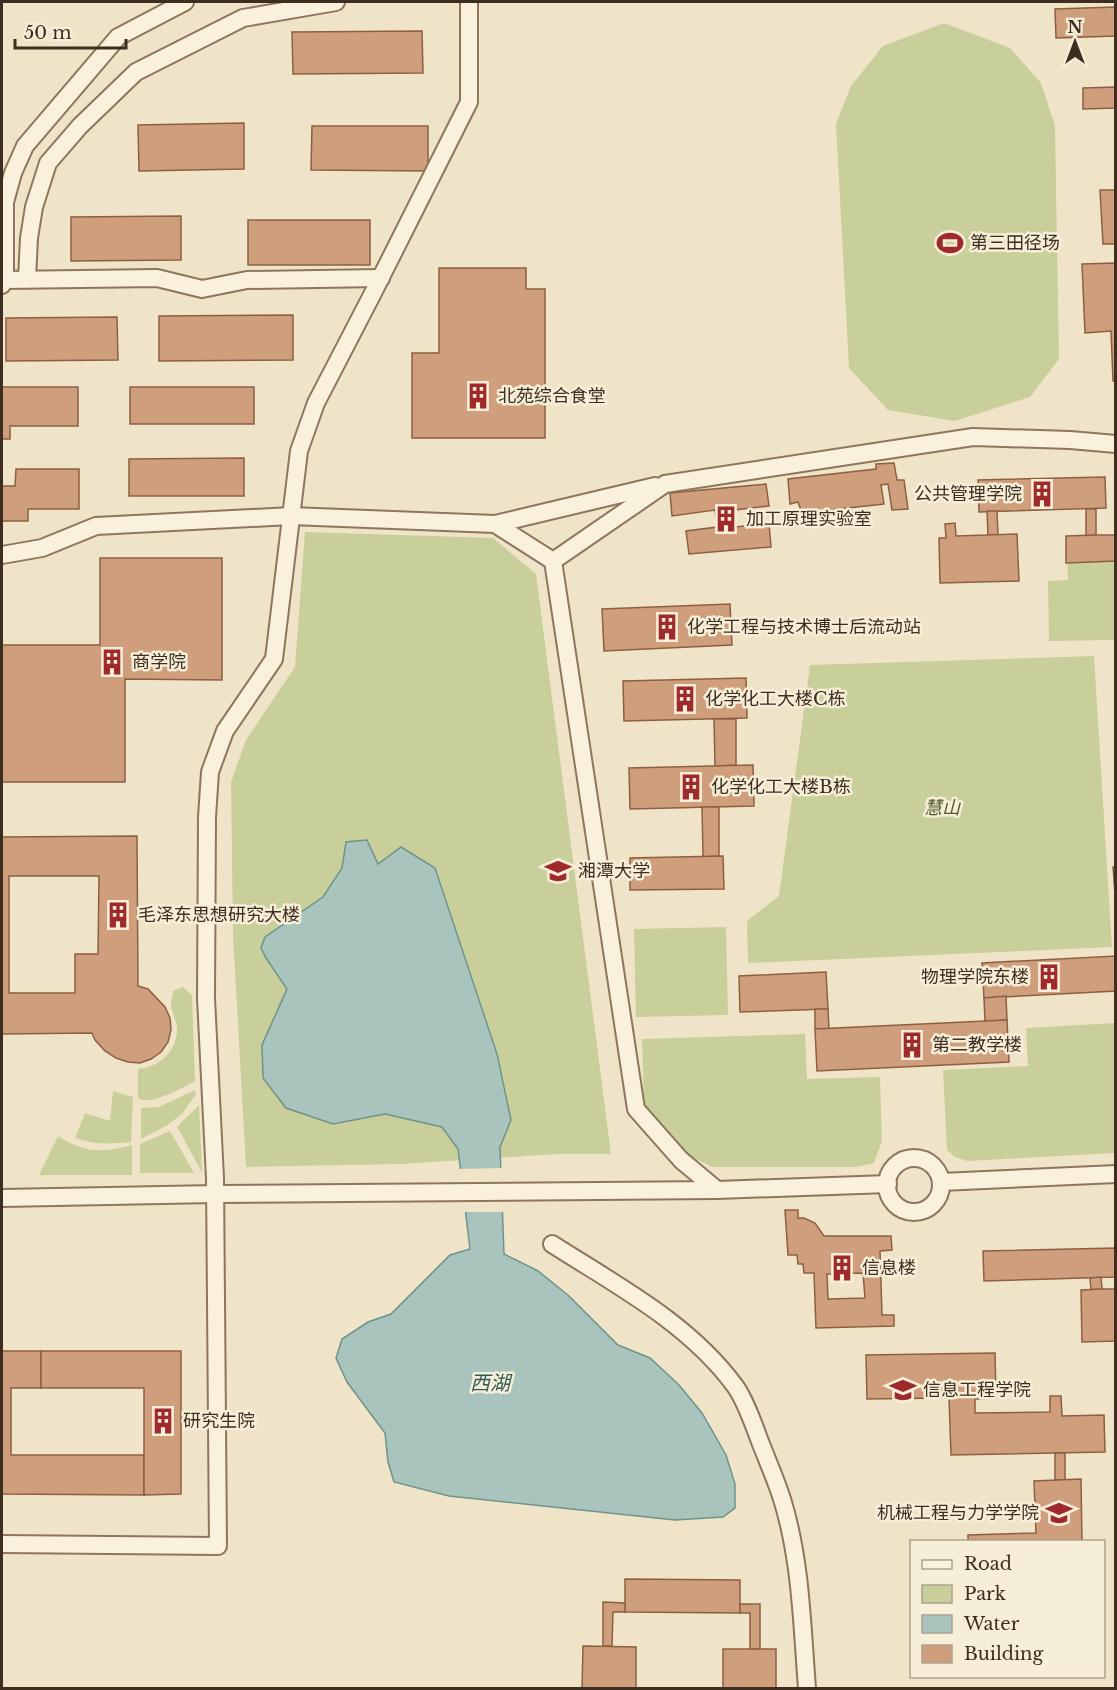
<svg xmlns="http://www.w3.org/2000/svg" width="1117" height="1690" viewBox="0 0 1117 1690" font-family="'Libre Baskerville','Noto Sans SC',serif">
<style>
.green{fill:#c9cf9b}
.water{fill:#a9c4bc;stroke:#6f938a;stroke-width:1.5}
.pier{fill:#f0e4c8}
.building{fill:#cf9f7d;stroke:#8d5f41;stroke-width:1.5;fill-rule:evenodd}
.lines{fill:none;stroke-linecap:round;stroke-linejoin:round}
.minor-casing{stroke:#8d765c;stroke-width:20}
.minor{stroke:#faf1dc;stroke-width:16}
.labels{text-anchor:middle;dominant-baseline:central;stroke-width:5;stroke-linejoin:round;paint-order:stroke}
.poi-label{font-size:18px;fill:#3d2e20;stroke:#f7eed8;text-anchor:start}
.park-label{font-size:18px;font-style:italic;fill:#4d5a26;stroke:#f7eed8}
.water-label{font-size:20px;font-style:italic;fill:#2f5d5a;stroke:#f7eed8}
</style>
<rect width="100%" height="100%" fill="#f0e4c8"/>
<g class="green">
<polygon points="944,23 1010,48 1041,83 1055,126 1059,359 1030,397 955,421 888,410 849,368 836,124 851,86 883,46"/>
<polygon points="305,532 493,538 536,574 611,1154 557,1154 402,1164 246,1167 233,935 231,782 246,740 295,667"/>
<polygon points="1115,553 1115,640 1049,641 1048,581 1068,580 1067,554"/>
<polygon points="1094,656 1112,947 748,963 747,921 779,896 810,665"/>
<polygon points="726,927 728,1015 636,1017 634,929"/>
<path d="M183,987L192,995L195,1081C181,1088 152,1106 138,1098V1069C159,1067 177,1052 177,1029C177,1021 172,1013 171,1005C171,1001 173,996 173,991Z"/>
<polygon points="1115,1023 1115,1153 967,1161 955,1157 947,1150 943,1070 1028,1066 1026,1028"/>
<polygon points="805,1034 807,1079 880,1077 882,1141 874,1163 856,1167 712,1167 686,1154 644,1105 642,1039"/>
<polygon points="195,1090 196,1094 182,1114 166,1126 141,1139 141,1108 159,1107"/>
<path d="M113,1091L133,1097L131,1142C111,1144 94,1145 75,1138L85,1113L110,1121Z"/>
<polygon points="199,1105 202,1172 177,1127"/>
<polygon points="170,1131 194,1173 140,1173 140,1144"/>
<path d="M58,1136C85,1153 101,1153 132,1145V1175H39Z"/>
</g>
<polygon class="water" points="367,840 378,864 401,847 435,868 497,1054 511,1120 500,1147 504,1254 538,1271 569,1296 618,1345 650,1358 679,1385 702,1413 726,1455 735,1484 735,1508 723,1517 675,1520 449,1496 394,1482 388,1462 385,1433 347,1382 336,1358 342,1339 368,1322 391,1314 450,1255 470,1249 458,1149 442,1127 385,1114 333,1124 286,1108 263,1078 262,1045 287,989 266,958 261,948 265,937 323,897 342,868 346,842"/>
<polygon class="pier" points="504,1168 505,1212 462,1212 457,1169"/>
<g class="building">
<polygon points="1116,7 1116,36 1056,38 1055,9"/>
<polygon points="422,31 423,73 293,74 292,32"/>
<polygon points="1116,87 1116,108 1083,109 1083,88"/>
<polygon points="244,123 244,169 139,171 138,125"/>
<polygon points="312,126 428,126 428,171 311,170"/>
<polygon points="1100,190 1116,190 1116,244 1103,244"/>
<polygon points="181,216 181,260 71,261 71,217"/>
<rect x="248" y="220" width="122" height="45"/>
<polygon points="1116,263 1116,382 1113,381 1111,331 1085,333 1082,264"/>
<polygon points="439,268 526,268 526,289 545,289 545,438 412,438 412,353 439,353"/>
<polygon points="293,315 293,360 159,361 159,316"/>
<polygon points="117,317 118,360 6,361 6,318"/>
<polygon points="2,387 78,387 78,426 10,426 10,439 2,439"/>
<rect x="130" y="387" width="124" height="37"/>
<polygon points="244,458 244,496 129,496 129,459"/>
<polygon points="894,463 897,480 904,480 908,509 892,510 888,484 881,485 884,504 802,513 798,502 790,504 788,479 876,469 876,464"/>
<polygon points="16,469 79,469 79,509 28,509 28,521 2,521 2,486 15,486"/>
<polygon points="1105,477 1106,508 979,512 978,480"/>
<polygon points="766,484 769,506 734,510 736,527 769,523 771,547 689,554 686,531 717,527 715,510 672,516 670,493"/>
<polygon points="1086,509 1096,509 1096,535 1086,536"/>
<polygon points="987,511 997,511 998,535 988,535"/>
<polygon points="955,523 956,536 1017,534 1019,581 940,583 939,538 946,538 945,524"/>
<polygon points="1096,535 1116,535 1116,561 1066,563 1066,536"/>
<polygon points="100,558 222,558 222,680 125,679 125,782 2,782 2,645 100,645"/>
<polygon points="730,604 732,645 604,651 602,609"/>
<polygon points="746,678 747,718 624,721 623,681"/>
<polygon points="714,719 736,719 736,765 715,766"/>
<polygon points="753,765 754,806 630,809 629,768"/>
<polygon points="702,807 719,807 719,856 703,857"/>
<path d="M137,836L138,986L148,989L165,1007L170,1018L171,1030L168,1042L161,1052L151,1059L140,1063L128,1062L116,1058L105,1051L95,1040L92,1033L2,1034V837ZM9,876H99L98,954H75V993H9Z"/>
<polygon points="723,856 724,889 630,890 630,858"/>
<polygon points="1113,867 1116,867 1116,907"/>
<polygon points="1116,956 1116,991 984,998 982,963"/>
<polygon points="826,972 828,1009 740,1012 739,976"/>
<polygon points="1006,996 1007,1020 985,1021 984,998"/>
<polygon points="815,1009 828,1009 829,1029 815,1029"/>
<polygon points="1007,1020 1009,1062 817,1071 815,1029"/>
<path d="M785,1210H798V1218H804L815,1223L824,1236H891L892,1250L880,1251L882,1315H894V1326L816,1328L814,1273H804L803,1264H798L797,1255H788ZM863,1273L865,1298L828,1299L827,1274Z"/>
<polygon points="1116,1248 1116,1277 984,1281 983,1251"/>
<polygon points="1101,1277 1102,1289 1091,1290 1090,1278"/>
<polygon points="1102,1289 1116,1289 1116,1341 1082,1342 1081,1290"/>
<polygon points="2,1351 41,1351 41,1388 11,1388 11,1455 144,1455 144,1495 2,1494"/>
<polygon points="41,1351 181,1351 181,1494 144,1495 144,1388 41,1388"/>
<polygon points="995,1353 996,1398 975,1399 975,1413 1050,1412 1050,1396 1061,1396 1062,1416 1104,1415 1105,1452 951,1455 949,1398 867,1399 866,1355"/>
<rect x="1055" y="1453" width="10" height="27"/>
<polygon points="1081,1479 1082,1542 968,1542 968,1535 1036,1533 1034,1481"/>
<polygon points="625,1579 740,1580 740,1613 625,1612"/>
<polygon points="603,1602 625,1603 625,1612 613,1612 612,1646 603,1646"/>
<polygon points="740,1604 760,1604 760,1649 750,1649 750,1613 740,1613"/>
<polygon points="583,1646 636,1647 636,1688 582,1688"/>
<rect x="723" y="1649" width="53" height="39"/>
</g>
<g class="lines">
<g class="minor-casing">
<g id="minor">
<polyline points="27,279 29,238 34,207 48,163 80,126 136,72 243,18 336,2"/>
<polyline points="5,280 157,278 202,289 247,280 381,278"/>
<polyline points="2,285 5,280 5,202 13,173 25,146 118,37 185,2"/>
<polyline points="495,524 655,486"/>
<polyline points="2,555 42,548 96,526 291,516 495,524 553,561"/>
<circle cx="914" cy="1185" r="27"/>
<polyline points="941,1182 1116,1174"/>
<polyline points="888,1184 717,1190 681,1160 636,1109 553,561 665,484 973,437 1070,440 1116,444"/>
<polyline points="2,1198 215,1194 717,1190"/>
<path d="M552,1244C616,1285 689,1323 735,1386C746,1401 754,1426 761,1444C768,1462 776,1480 782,1499C801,1560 802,1625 807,1688"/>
<polyline points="2,1544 218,1546 215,1178 206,998 207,817 210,772 225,731 274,659 299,451 316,403 373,293 469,102 469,2"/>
</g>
</g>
<use href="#minor" class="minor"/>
</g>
<defs>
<g id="stadium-bare" transform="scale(2.07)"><path d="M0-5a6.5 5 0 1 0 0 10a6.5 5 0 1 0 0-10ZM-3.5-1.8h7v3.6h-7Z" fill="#9e2a2b" stroke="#f7eed8" stroke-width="2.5" paint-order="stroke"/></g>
<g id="building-bare" transform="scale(2.07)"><path d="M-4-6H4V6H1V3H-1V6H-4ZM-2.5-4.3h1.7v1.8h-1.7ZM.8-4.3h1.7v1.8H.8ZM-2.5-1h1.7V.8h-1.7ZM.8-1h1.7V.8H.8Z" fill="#9e2a2b" stroke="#f7eed8" stroke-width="2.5" paint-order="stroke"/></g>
<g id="university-bare" transform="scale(2.07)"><path d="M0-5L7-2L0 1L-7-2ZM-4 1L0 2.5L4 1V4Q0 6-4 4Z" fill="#9e2a2b" stroke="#f7eed8" stroke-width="2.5" paint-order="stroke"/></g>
</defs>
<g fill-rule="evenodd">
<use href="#stadium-bare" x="950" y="243"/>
<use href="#building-bare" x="478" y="396"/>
<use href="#building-bare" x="1042" y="494"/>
<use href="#building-bare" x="726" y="519"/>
<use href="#building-bare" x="667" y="627"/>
<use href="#building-bare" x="112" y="662"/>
<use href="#building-bare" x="685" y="699"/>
<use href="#building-bare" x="691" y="787"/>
<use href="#university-bare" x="558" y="871"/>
<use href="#building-bare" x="118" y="915"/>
<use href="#building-bare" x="1049" y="977"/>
<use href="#building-bare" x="912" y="1045"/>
<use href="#building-bare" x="842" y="1268"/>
<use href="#university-bare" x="903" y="1390"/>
<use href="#building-bare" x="163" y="1421"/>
<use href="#university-bare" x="1059" y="1513"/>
</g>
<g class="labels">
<g class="poi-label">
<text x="970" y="243">第三田径场</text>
<text x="498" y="396">北苑综合食堂</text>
<text x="1022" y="494" text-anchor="end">公共管理学院</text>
<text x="746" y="519">加工原理实验室</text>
<text x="687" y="627">化学工程与技术博士后流动站</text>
<text x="132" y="662">商学院</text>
<text x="705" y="699">化学化工大楼C栋</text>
<text x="711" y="787">化学化工大楼B栋</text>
<text x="578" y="871">湘潭大学</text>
<text x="138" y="915">毛泽东思想研究大楼</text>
<text x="1029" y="977" text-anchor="end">物理学院东楼</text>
<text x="932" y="1045">第二教学楼</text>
<text x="862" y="1268">信息楼</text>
<text x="923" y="1390">信息工程学院</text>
<text x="183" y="1421">研究生院</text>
<text x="1039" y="1513" text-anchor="end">机械工程与力学学院</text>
</g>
<g class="park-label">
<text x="942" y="808">慧山</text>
</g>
<g class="water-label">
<text x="490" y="1383">西湖</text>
</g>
</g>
<rect width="1117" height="1690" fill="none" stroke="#3d2e20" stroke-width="6"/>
<rect x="910" y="1540" width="195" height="138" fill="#f7eed8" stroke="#ada18e" stroke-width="1.5"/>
<rect x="922" y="1560" width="30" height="9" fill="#faf1dc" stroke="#ada18e" stroke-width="1.5"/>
<text x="964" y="1570" font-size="18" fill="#3d2e20">Road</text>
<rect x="922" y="1585" width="30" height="18" fill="#c9cf9b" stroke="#ada18e" stroke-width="1.5"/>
<text x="964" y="1600" font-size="18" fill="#3d2e20">Park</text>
<rect x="922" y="1615" width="30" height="18" fill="#a9c4bc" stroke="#ada18e" stroke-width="1.5"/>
<text x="964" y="1630" font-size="18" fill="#3d2e20">Water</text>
<rect x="922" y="1645" width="30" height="18" fill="#cf9f7d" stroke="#ada18e" stroke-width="1.5"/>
<text x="964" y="1660" font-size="18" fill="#3d2e20">Building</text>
<g transform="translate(1075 42)" stroke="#f7eed8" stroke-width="4.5" paint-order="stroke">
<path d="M0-4.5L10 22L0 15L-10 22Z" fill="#3d2e20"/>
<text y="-9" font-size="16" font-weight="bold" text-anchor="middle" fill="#3d2e20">N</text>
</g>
<path d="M15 39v9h111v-9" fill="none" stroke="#3d2e20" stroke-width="3"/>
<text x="24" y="39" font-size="18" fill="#3d2e20" stroke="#f7eed8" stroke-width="4.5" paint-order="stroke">50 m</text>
</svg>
